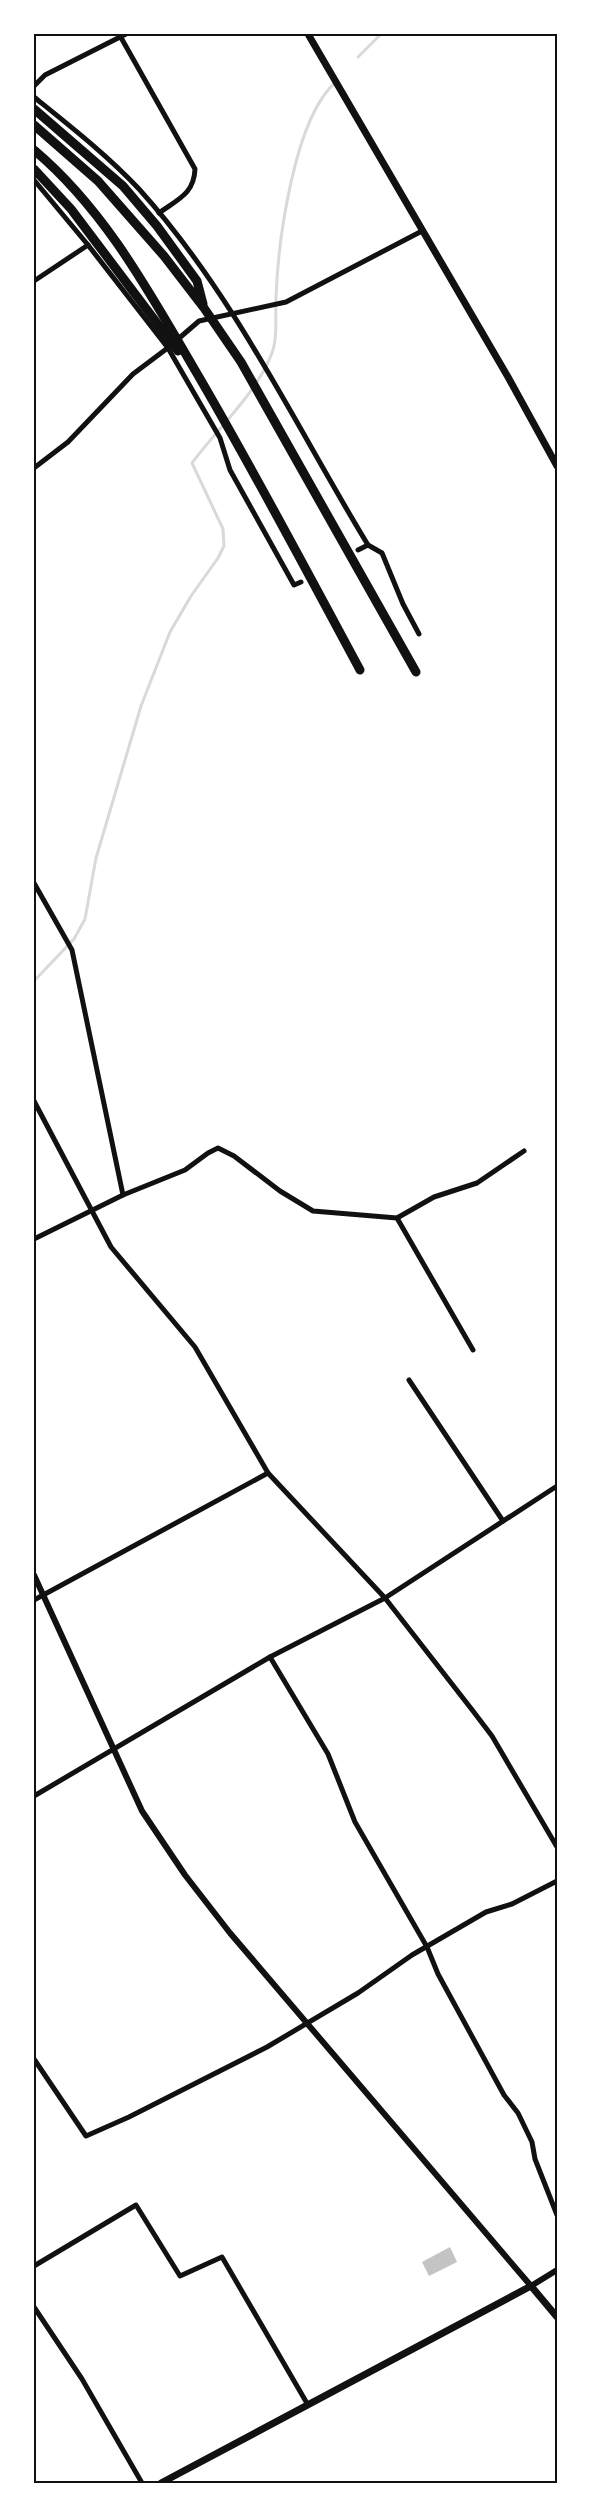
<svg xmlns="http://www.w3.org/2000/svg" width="591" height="2517" viewBox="0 0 591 2517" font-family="'Public Sans',sans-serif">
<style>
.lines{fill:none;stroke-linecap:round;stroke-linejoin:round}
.stream{stroke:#d9d9d9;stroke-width:3}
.building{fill:#c4c4c4}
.minor{stroke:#111;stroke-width:5}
.tertiary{stroke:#111;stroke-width:6}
.secondary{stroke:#111;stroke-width:7}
.trunk{stroke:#111;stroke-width:9}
.neatline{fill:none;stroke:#111;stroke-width:2}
</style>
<rect width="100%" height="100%" fill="#fff"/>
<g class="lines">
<g class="stream">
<polyline points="358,57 381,34"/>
<path d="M34,981L74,939L85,919L96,858L141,706L170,632L191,596L218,558L224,546L223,529L192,463C217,429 257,393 272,353C278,336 275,315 276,297C278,243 294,117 336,82"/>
</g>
</g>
<polygon class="building" points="450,2247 457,2262 429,2276 422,2262"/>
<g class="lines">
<g class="minor">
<path d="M119,34L195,169C194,194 178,199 159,213"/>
<polyline points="34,86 45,75 126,34"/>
<path d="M34,97C70,126 107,155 139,189C234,294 295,425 368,545L382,553L403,604L419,634"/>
<polyline points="34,180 88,245 168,348 220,438 230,470 294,585 301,582"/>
<polyline points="34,281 88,245"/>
<polyline points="177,340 199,321 286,302 422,231"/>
<polyline points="34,468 68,442 133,374 169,347"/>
<polyline points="358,550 368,545"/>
<polyline points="34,883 72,950 123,1195"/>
<polyline points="34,1101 111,1247 195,1347 268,1473 385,1598 473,1711 492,1736 557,1847"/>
<polyline points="397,1218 434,1197 477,1183 524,1151"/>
<polyline points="34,1239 123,1195 185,1170 208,1153 218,1148 234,1156 280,1191 313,1211 397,1218 473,1350"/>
<polyline points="409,1380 503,1521"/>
<polyline points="34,1600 268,1473"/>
<polyline points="270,1657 328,1754 355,1822 427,1947 438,1974 504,2095 518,2113 532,2142 535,2159 557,2215"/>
<polyline points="34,1796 270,1657 385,1598 557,1486"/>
<polyline points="34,2059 86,2136 129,2117 267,2047 358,1993 412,1955 486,1912 512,1904 557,1881"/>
<polyline points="34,2266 136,2205 180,2276 222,2257 308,2405"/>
<polyline points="34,2307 82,2379 142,2483"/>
</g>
<polyline class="tertiary" points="34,1575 142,1811 185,1875 230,1933 531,2286 557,2270"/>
<g class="secondary">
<polyline points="308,34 508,377 557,466"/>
<polyline points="161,2483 531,2286 557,2317"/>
</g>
<g class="trunk">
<polyline points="34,109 123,186 157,226 197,281 203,304"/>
<polyline points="34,125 98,181 164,256 204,308 241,362 416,672"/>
<path d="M34,150C103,208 147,288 192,365C251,465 305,568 360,670"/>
<polyline points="34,169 71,209 178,351"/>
</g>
</g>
<rect width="591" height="2517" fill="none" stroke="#ffffff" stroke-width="70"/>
<rect x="35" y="35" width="521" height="2447" class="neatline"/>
</svg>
